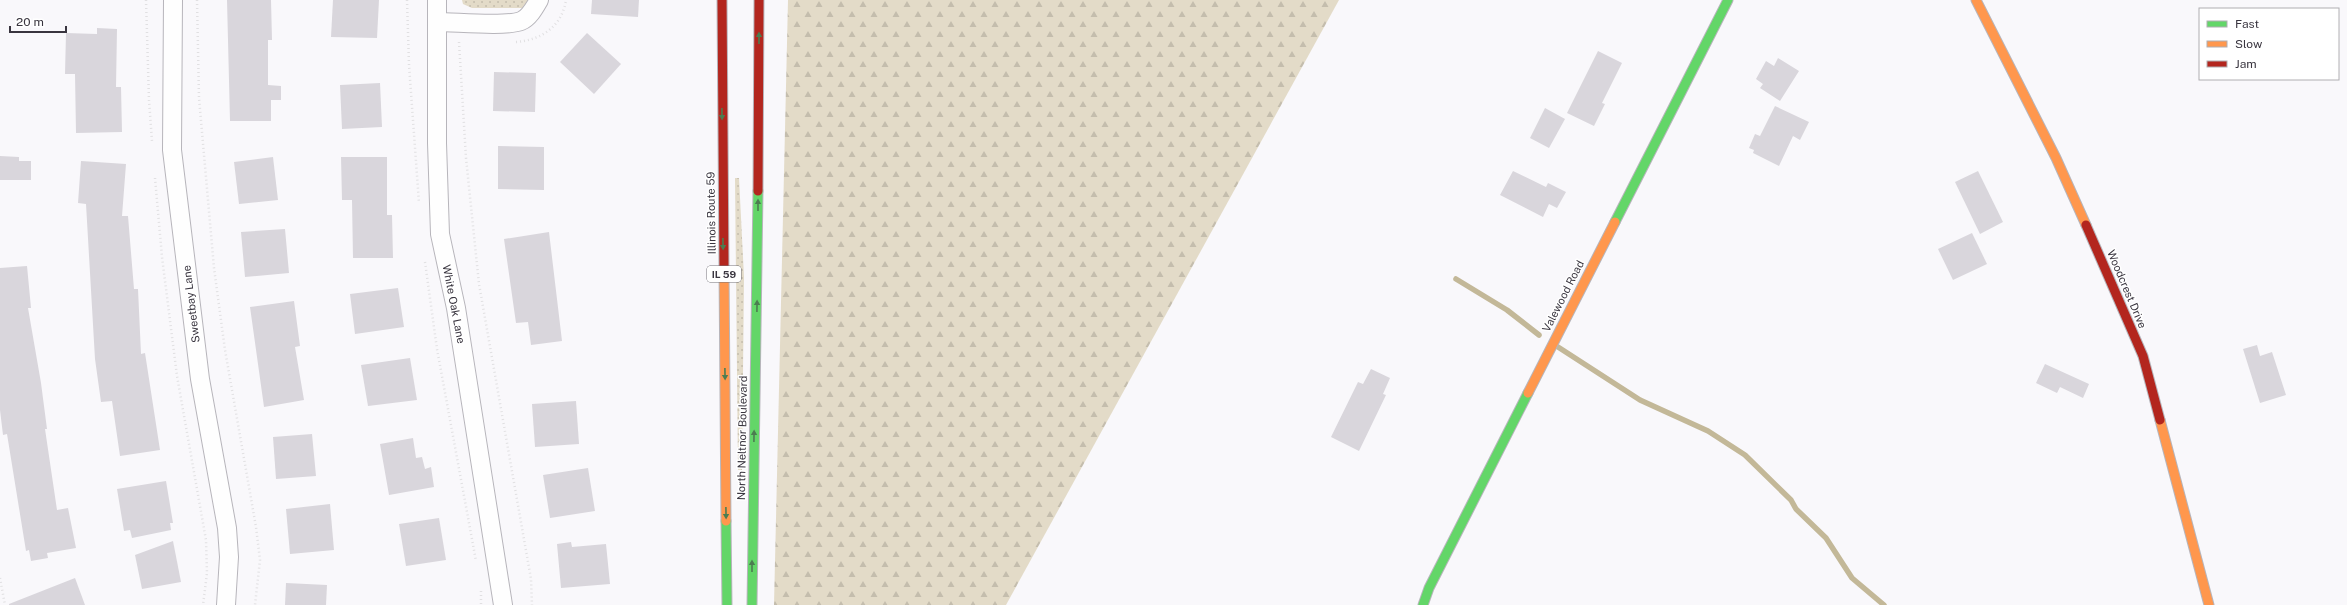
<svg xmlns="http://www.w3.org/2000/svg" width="2347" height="605" viewBox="0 0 2347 605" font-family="'Public Sans',sans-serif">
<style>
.grass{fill:url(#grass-dots)}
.forest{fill:url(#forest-firs)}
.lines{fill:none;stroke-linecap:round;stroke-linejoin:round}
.stream{stroke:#c3b898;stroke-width:5.5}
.building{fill:#d9d6dc}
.street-casing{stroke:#b7b5bb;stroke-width:20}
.fast-casing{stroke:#b7b5bb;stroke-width:11}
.slow-casing{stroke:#b7b5bb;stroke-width:11}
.jam-casing{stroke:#b7b5bb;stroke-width:11}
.path{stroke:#e1e0e2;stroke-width:2.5;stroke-dasharray:1 3;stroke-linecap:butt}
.street{stroke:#fefefe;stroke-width:18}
.fast{stroke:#63d668;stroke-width:9}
.slow{stroke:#ff974d;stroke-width:9}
.jam{stroke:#b3261e;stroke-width:9}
.oneway{fill:#4c7d51}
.labels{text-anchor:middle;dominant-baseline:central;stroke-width:3;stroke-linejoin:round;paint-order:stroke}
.shield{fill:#fff;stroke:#747279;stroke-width:1}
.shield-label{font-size:10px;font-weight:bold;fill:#39353f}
.street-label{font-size:11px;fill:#39353f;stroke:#fff}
</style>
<defs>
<pattern id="grass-dots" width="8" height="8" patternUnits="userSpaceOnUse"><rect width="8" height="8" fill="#e3dbc8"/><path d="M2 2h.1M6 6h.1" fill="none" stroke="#c4bdad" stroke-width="1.8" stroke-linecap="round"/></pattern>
<pattern id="forest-firs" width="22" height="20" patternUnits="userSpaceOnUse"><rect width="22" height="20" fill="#e3dbc8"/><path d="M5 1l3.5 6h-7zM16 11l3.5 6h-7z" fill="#c4bdad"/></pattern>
</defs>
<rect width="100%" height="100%" fill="#f9f8fb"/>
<g class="grass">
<polygon points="462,0 531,0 526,8 472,8 463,4"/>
<polygon points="735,178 739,178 744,277 742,470 738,470"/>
</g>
<polygon class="forest" points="788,0 1339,0 1006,605 774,605"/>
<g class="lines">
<g class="stream">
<polyline points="1456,279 1507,310 1539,335"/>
<polyline points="1558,347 1640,400 1708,431 1745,455 1791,500 1796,509 1826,538 1852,578 1884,605"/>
</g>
</g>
<g class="building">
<polygon points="227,0 271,0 272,40 268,40 268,85 281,86 281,100 271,100 271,121 230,121"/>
<polygon points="333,0 379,0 377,38 331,37"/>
<polygon points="592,0 639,0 638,17 591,14"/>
<polygon points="97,28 117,29 116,87 121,87 122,132 76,133 75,74 65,74 66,33 97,34"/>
<polygon points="587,33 621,64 594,94 560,62"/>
<polygon points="1598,51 1622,63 1602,103 1605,104 1594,126 1567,113"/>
<polygon points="1778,58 1799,71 1780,101 1760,88 1763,84 1756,79 1766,61 1774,66"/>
<polygon points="494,72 536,73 535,112 493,111"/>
<polygon points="380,83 382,127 342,129 340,85"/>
<polygon points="1775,106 1809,122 1800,140 1793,136 1779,166 1753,153 1754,150 1749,148 1755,134 1760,136"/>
<polygon points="1545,108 1565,119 1549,148 1530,138"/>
<polygon points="498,146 544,147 544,190 498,189"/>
<polygon points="0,156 19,157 19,161 31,161 31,180 0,180"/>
<polygon points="273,157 278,200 239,204 234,162"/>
<polygon points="341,157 387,157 387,215 392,215 393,258 353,258 352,200 342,200"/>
<polygon points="81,161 126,164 122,216 128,216 134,289 138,289 141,354 145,353 160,450 120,456 112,401 101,402 95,359 86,204 78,203"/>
<polygon points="1513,171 1546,187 1548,183 1566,192 1557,208 1549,204 1543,217 1500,195"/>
<polygon points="1978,171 2003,222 1980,234 1955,182"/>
<polygon points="285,229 289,273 245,277 241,232"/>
<polygon points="549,232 562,341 531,345 528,322 516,323 504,239"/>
<polygon points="1972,233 1987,264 1953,280 1938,249"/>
<polygon points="27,266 31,308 28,308 41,383 47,429 45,429 57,510 68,508 76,548 47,553 48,558 31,561 29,550 26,551 7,434 3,435 0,410 0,268"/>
<polygon points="398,288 404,327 355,334 350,294"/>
<polygon points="294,301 300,346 295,347 304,400 264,407 250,307"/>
<polygon points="2257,345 2260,356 2272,352 2286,395 2260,403 2243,349"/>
<polygon points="410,358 417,400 368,406 361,365"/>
<polygon points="2045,364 2089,384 2083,398 2060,387 2057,393 2036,383"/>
<polygon points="1371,369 1390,378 1383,394 1386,395 1359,451 1331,437 1358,382 1363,384"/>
<polygon points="576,401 579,444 535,447 532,404"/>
<polygon points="312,434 316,476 276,479 273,437"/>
<polygon points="413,438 416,458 422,457 425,469 431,467 434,487 389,495 380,444"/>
<polygon points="588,468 595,511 550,518 543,475"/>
<polygon points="166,481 173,523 170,523 171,530 132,538 130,530 124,531 117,489"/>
<polygon points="330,504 334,550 290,554 286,509"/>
<polygon points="439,518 446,560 406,566 399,524"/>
<polygon points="173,541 181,582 142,589 135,555"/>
<polygon points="571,542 572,547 606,544 610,584 561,588 557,544"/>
<polygon points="75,578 85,605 9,605 9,604"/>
<polygon points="286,583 327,585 326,605 285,605"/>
</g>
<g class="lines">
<g class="street-casing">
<g id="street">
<polyline points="173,0 172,150 200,379 227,528 229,557 226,605"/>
<polyline points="437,0 437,143 440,234 456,308 503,605"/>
<path d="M437,22C457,22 505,27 521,21C529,18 535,7 539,0"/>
</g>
</g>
<g class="fast-casing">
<g id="fast">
<polyline points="1615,222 1728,0"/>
<polyline points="726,521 727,605"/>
<polyline points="752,605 758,191"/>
<polyline points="1423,605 1429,588 1528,393"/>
</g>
</g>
<g class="slow-casing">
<g id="slow">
<polyline points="1976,0 2056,158 2086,225"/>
<polyline points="724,268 726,521"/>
<polyline points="1528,393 1615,222"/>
<polyline points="2160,420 2209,605"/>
</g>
</g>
<g class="jam-casing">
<g id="jam">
<polyline points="722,0 724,268"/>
<polyline points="758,191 759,0"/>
<polyline points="2086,225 2143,356 2160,420"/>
</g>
</g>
<g class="path">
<polyline points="146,0 149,100 152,141"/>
<polyline points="197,0 199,98 214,268 225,350 256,527 260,560 255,605"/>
<polyline points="407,0 409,65 419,203"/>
<polyline points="459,42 466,158 479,284 531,579 532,605"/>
<path d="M516,42C542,40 562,26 566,0"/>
<polyline points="155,178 162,257 177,376 206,540 207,573 203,605"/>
<polyline points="425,262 437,349 476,561"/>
<polyline points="0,578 5,605"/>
<polyline points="481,591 481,605"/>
</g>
<use href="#street" class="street"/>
<use href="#fast" class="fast"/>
<use href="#slow" class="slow"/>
<use href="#jam" class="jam"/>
</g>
<defs><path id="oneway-solid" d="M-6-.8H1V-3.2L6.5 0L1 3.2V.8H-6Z"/></defs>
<g class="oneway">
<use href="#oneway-solid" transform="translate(759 38) rotate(-90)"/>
<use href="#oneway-solid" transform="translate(722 114) rotate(89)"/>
<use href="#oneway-solid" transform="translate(758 205) rotate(-90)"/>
<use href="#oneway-solid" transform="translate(723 244) rotate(89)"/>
<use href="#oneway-solid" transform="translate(757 306) rotate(-89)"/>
<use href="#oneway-solid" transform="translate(725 374) rotate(89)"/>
<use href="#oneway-solid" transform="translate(754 436) rotate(-89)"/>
<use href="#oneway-solid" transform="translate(726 513) rotate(89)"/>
<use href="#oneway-solid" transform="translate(752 566) rotate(-90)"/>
</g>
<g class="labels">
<rect class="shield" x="707" y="266" width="34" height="16" rx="3"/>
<g class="shield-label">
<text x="724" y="274">IL 59</text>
</g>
<g class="street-label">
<text transform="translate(711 213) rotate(-91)">Illinois Route 59</text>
<text transform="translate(2127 289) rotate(67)">Woodcrest Drive</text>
<text transform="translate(1563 296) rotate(-63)">Valewood Road</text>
<text transform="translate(191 304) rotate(-97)">Sweetbay Lane</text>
<text transform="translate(454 304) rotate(79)">White Oak Lane</text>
<text transform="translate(742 438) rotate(-89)">North Neltnor Boulevard</text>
</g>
</g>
<rect x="2199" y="8" width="140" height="72" fill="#ffffff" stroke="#b0aeb2"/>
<rect x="2207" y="21" width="20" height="6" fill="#63d668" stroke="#b0aeb2"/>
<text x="2235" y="28" font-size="12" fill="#39353f">Fast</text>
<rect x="2207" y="41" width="20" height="6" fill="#ff974d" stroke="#b0aeb2"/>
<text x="2235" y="48" font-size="12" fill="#39353f">Slow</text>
<rect x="2207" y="61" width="20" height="6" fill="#b3261e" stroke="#b0aeb2"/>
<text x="2235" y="68" font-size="12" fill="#39353f">Jam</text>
<path d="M10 26v6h56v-6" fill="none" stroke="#39353f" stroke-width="2"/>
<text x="16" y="26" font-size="12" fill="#39353f" stroke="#ffffff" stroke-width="3" paint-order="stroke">20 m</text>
</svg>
